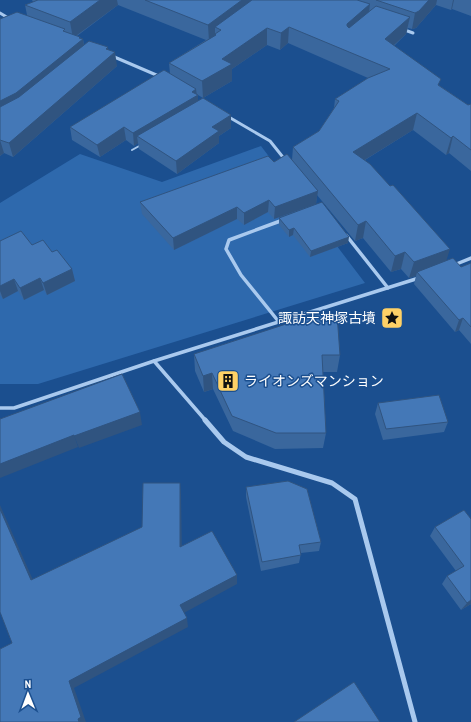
<svg xmlns="http://www.w3.org/2000/svg" width="471" height="722" viewBox="0 0 471 722" font-family="'Archivo Narrow','Noto Sans JP',sans-serif">
<style>
.green{fill:#2e69ad}
.lines{fill:none;stroke-linecap:round;stroke-linejoin:round}
.lane{stroke:#a9c9ee;stroke-width:2}
.street-far2{stroke:#a9c9ee;stroke-width:3}
.street-far1{stroke:#a9c9ee;stroke-width:3.5}
.street{stroke:#a9c9ee;stroke-width:5}
.wall{fill:#3a679d;fill-rule:evenodd}
.shaded-wall{fill:#305480}
.building{fill:#4478b7;stroke:#305480}
.labels{text-anchor:middle;dominant-baseline:central;stroke-width:3;stroke-linejoin:round;paint-order:stroke}
.poi-label{font-size:14px;fill:#fff;stroke:#1b4f8f;text-anchor:end}
</style>
<rect width="100%" height="100%" fill="#1b4f8f"/>
<polygon class="green" points="261,146 365,283 38,384 0,384 0,203 80,154 162,182"/>
<g class="lines">
<polyline class="lane" points="132,150 141,145"/>
<g class="street-far2">
<polyline points="0,13 10,19"/>
<polyline points="402,29 413,33"/>
<polyline points="112,56 161,77"/>
<polyline points="227,116 270,141 286,161"/>
</g>
<g class="street-far1">
<polyline points="346,235 388,288"/>
<polyline points="454,265 471,258"/>
<polyline points="279,322 241,275 226,249 229,240 283,220"/>
<polyline points="154,361 206,421"/>
<polyline points="0,408 14,408 154,361 419,278"/>
</g>
<polyline class="street" points="205,420 224,442 246,457 332,483 355,499 415,722"/>
</g>
<g class="wall">
<path d="M32,0H471V16L452,9L451,10L436,5L416,28L412,29L408,28L406,34L394,46L440,86L468,105L471,104V171L449,153L446,155L413,130L365,160L446,261L461,267L471,263V344L459,330L455,332L414,284L416,276L409,278L401,269L391,272L363,238L355,241L317,195L316,204L274,219L268,212L244,225L237,219L174,250L142,214L140,202L274,162L292,160L293,147L319,131L334,108L335,99L368,78L288,43L280,50L267,45L232,69V81L203,98L231,115V128L219,136V143L177,174L139,149L138,143L134,146L126,140L100,157L72,140L70,127L170,74L169,63L206,40L118,5L77,36L80,37L81,39H83L84,45L108,50L117,66L13,157L4,153L0,156V19L27,15L25,5L33,2ZM198,95L203,98L198,101Z"/>
<polygon points="279,218 348,243 310,257 293,235 289,237 279,225"/>
<polygon points="0,241 32,245 52,252 72,269 75,281 47,295 44,290 24,300 18,291 3,299 0,295"/>
<polygon points="194,354 340,355 337,372 323,372 326,433 323,448 275,449 233,431 213,389 204,392 195,371"/>
<polygon points="378,403 448,422 444,432 383,440 375,414"/>
<polygon points="246,487 321,542 319,551 301,553 299,563 261,571 246,497"/>
<polygon points="471,519 471,604 461,610 442,584 447,576 456,571 430,536 435,527"/>
</g>
<g class="shaded-wall">
<polygon points="100,0 117,0 118,5 73,38 70,22"/>
<polygon points="242,0 264,0 221,30 215,27 215,37 209,41 208,25"/>
<polygon points="429,0 437,0 436,5 416,28 412,29 415,13"/>
<polygon points="453,0 454,0 452,9 451,10"/>
<polygon points="370,4 368,21 345,40 347,24"/>
<polygon points="410,17 406,34 382,56 385,39"/>
<polygon points="289,27 288,43 280,50 281,33"/>
<polygon points="267,28 267,45 232,69 232,81 203,98 202,81 222,59"/>
<polygon points="80,37 81,41 83,39 85,53 0,117 0,101"/>
<polygon points="108,47 109,57 115,52 117,66 13,157 9,143"/>
<polygon points="196,89 197,96 198,95 198,108 137,136 138,143 134,146 133,133"/>
<polygon points="417,113 413,130 350,169 353,152"/>
<polygon points="231,115 231,128 219,136 219,143 177,174 176,161 212,127"/>
<polygon points="124,127 126,140 100,157 97,145"/>
<polygon points="453,136 449,153 446,155 451,138"/>
<polygon points="0,140 4,153 0,156"/>
<polygon points="318,191 316,204 274,219 275,207"/>
<polygon points="269,200 268,212 244,225 244,213"/>
<polygon points="237,207 237,219 174,250 173,238"/>
<polygon points="366,221 363,238 355,241 358,225"/>
<polygon points="294,228 293,235 289,237 289,230"/>
<polygon points="349,237 348,243 310,257 311,251"/>
<polygon points="450,249 445,265 417,272 416,276 409,278 414,262"/>
<polygon points="405,252 401,269 391,272 395,256"/>
<polygon points="72,269 75,281 47,295 43,283"/>
<polygon points="40,278 44,290 24,300 20,288"/>
<polygon points="14,279 18,291 3,299 0,291 0,286"/>
<polygon points="463,318 459,330 455,332 459,320"/>
<polygon points="212,373 213,389 204,392 203,376"/>
<polygon points="140,412 142,425 79,448 74,436"/>
<polygon points="74,435 78,447 0,478 0,464"/>
<polygon points="180,483 181,494 182,557 180,547"/>
<polygon points="0,505 37,589 31,580 0,509"/>
<polygon points="237,575 237,584 182,614 180,605"/>
<polygon points="471,600 471,604 461,610 467,603"/>
<polygon points="187,618 188,627 74,688 86,722 79,722 69,681"/>
</g>
<g class="building">
<polygon points="38,0 100,0 70,22 25,5"/>
<polygon points="145,0 242,0 208,25"/>
<polygon points="252,0 357,0 370,4 347,24 347,26 349,28 376,6 410,17 385,39 441,79 438,85 468,105 471,104 471,150 453,136 451,138 417,113 353,152 370,164 390,186 393,185 450,249 414,262 405,252 395,256 366,221 358,225 293,147 319,131 339,101 335,99 368,78 390,69 289,27 281,33 267,28 222,59 232,64 202,81 169,63 216,35 215,34 221,30 215,27"/>
<polygon points="376,0 429,0 419,11 415,13"/>
<polygon points="17,12 65,29 63,31 80,37 79,38 83,39 16,93 0,101 0,19"/>
<polygon points="89,41 108,47 106,49 115,52 9,143 0,140 0,107 19,97"/>
<polygon points="164,70 196,89 192,92 198,95 133,133 124,127 97,145 70,127"/>
<polygon points="203,98 231,115 212,127 219,131 176,161 137,136"/>
<polygon points="287,154 318,191 275,207 269,200 244,213 237,207 173,238 140,202 268,156 274,162"/>
<polygon points="322,202 349,237 311,251 294,228 289,230 279,218"/>
<polygon points="21,231 32,245 43,240 52,252 57,250 72,269 43,283 40,278 20,288 14,279 0,286 0,241"/>
<polygon points="453,258 461,267 471,263 471,327 463,318 459,320 417,272"/>
<polygon points="320,313 337,314 340,355 322,355 326,433 276,433 232,416 212,373 203,376 194,354"/>
<polygon points="122,374 140,412 74,436 74,435 0,464 0,419"/>
<polygon points="439,395 448,422 386,429 378,403"/>
<polygon points="288,481 307,489 321,542 299,545 301,555 262,562 246,487"/>
<polygon points="143,483 180,483 180,547 212,531 237,575 180,605 187,618 69,681 81,717 78,719 79,722 0,722 0,649 12,643 0,612 0,509 31,580 142,527"/>
<polygon points="464,510 471,519 471,600 467,603 447,576 464,566 435,527"/>
<polygon points="354,682 380,722 294,722"/>
</g>
<defs>
<g id="sight-square" transform="scale(1.15)"><rect x="-9" y="-9" width="18" height="18" rx="4" fill="#ffd166" stroke="#1b4f8f"/><path d="M0-6L1.8-2.2L6-1.7L2.9 1.2L3.7 5.4L0 3.3L-3.7 5.4L-2.9 1.2L-6-1.7L-1.8-2.2Z" fill="#111"/></g>
<g id="building-square" transform="scale(1.15)"><rect x="-9" y="-9" width="18" height="18" rx="4" fill="#ffd166" stroke="#1b4f8f"/><path d="M-4-6H4V6H1V3H-1V6H-4ZM-2.5-4.3h1.7v1.8h-1.7ZM.8-4.3h1.7v1.8H.8ZM-2.5-1h1.7V.8h-1.7ZM.8-1h1.7V.8H.8Z" fill="#111"/></g>
</defs>
<g fill-rule="evenodd">
<use href="#sight-square" x="392" y="318"/>
<use href="#building-square" x="228" y="381"/>
</g>
<g class="labels">
<g class="poi-label">
<text x="376" y="318">諏訪天神塚古墳</text>
<text x="244" y="381" text-anchor="start">ライオンズマンション</text>
</g>
</g>
<g transform="translate(28 694) rotate(359)" stroke="#1b4f8f" stroke-width="3" paint-order="stroke">
<path d="M0-3L7 15L0 10L-7 15Z" fill="#ffffff"/>
<text y="-6" font-size="11" font-weight="bold" text-anchor="middle" fill="#ffffff">N</text>
</g>
</svg>
